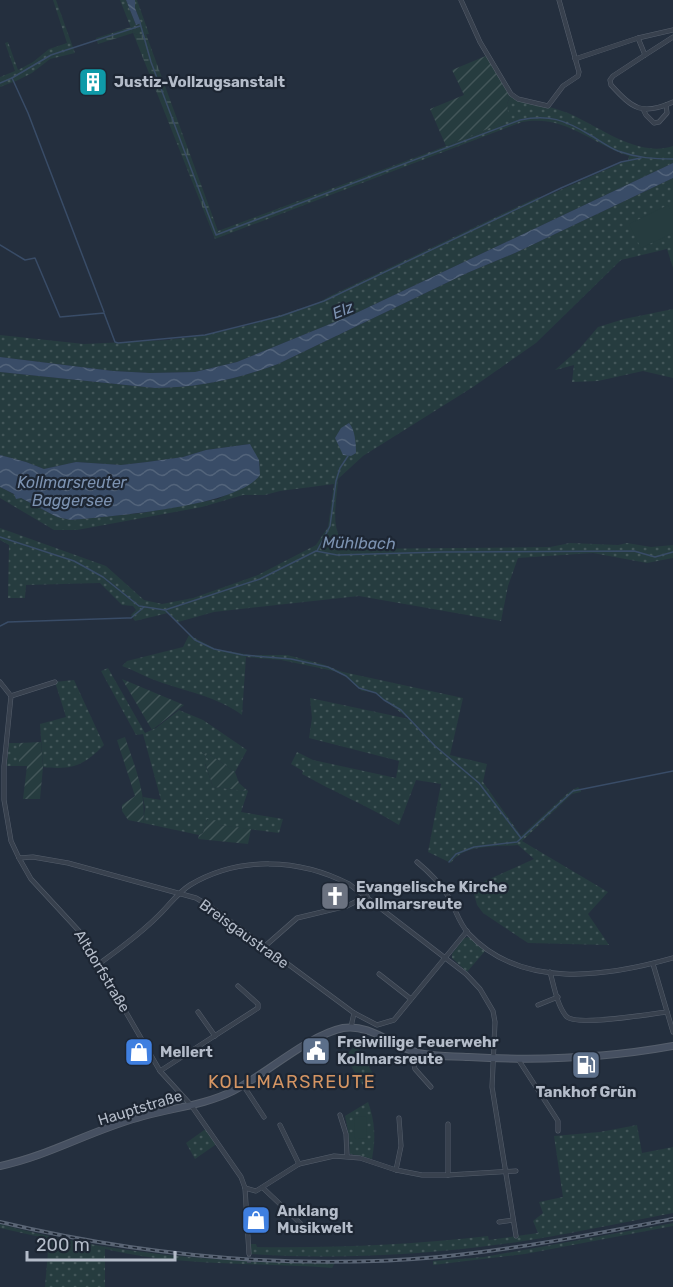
<svg xmlns="http://www.w3.org/2000/svg" width="673" height="1287" viewBox="0 0 673 1287" font-family="Rubik,sans-serif">
<style>
.grass{fill:url(#grass-dots)}
.wetland{fill:url(#wetland-marsh)}
.garden{fill:url(#garden-furrows)}
.pitch{fill:#263c3f}
.water{fill:url(#water-waves)}
.lines{fill:none;stroke-linecap:round;stroke-linejoin:round}
.stream{stroke:#394c67;stroke-width:1.5}
.minor-tunnel{stroke:#3a4453;stroke-width:4;stroke-dasharray:4 2;stroke-linecap:butt}
.minor-casing{stroke:#565f6c;stroke-width:5}
.secondary-casing{stroke:#565f6c;stroke-width:8}
.minor{stroke:#38414e;stroke-width:4}
.secondary{stroke:#465061;stroke-width:6}
.rail-casing{stroke:#5a6575;stroke-width:4}
.rail{stroke:#1d2633;stroke-width:1.5;stroke-dasharray:4.5;stroke-linecap:butt}
.labels{text-anchor:middle;dominant-baseline:central;stroke-width:4.5;stroke-linejoin:round;paint-order:stroke}
.poi-label{font-size:15px;font-weight:bold;fill:#b4bcc9;stroke:#1d2633;text-anchor:start}
.street-label{font-size:15px;fill:#b4bcc9;stroke:#1d2633}
.water-label{font-size:16px;font-style:italic;fill:#7c92b1;stroke:#1d2633}
.quarter-label{font-size:18px;letter-spacing:1.5px;fill:#d59563;stroke:#1d2633}
</style>
<defs>
<pattern id="grass-dots" width="8" height="8" patternUnits="userSpaceOnUse" patternTransform="scale(1.5)"><rect width="8" height="8" fill="#263c3f"/><path d="M2 2h.1M6 6h.1" fill="none" stroke="#435659" stroke-width="1.8" stroke-linecap="round"/></pattern>
<pattern id="wetland-marsh" width="20" height="14" patternUnits="userSpaceOnUse" patternTransform="scale(1.5)"><rect width="20" height="14" fill="#263c3f"/><path d="M1 5h8M5 5V1M11 12h8M15 12V8" fill="none" stroke="#435659"/></pattern>
<pattern id="garden-furrows" width="10" height="10" patternUnits="userSpaceOnUse" patternTransform="scale(1.5)"><rect width="10" height="10" fill="#263c3f"/><path d="M-1 1l2-2M0 10L10 0M9 11l2-2" fill="none" stroke="#435659"/></pattern>
<pattern id="water-waves" width="16" height="10" patternUnits="userSpaceOnUse" patternTransform="scale(1.5)"><rect width="16" height="10" fill="#394c67"/><path d="M0 5q4-4 8 0t8 0" fill="none" stroke="#53647b"/></pattern>
</defs>
<rect width="100%" height="100%" fill="#242f3e"/>
<g class="grass">
<polygon points="53,0 56,0 75,53 50,59 32,73 16,81 0,87 0,77 15,71 5,43 8,42 18,70 33,62 49,49 67,43"/>
<polygon points="120,0 126,0 136,25 141,23 135,8 135,0 137,0 149,34 138,35 133,33"/>
<path d="M511,94L518,99C535,103 551,107 568,113C599,126 637,158 673,146V163L352,315L237,362L195,372L150,373L113,371L0,357V335L84,344L168,340L205,335L249,325L318,303L330,296L538,197L540,199L628,160L629,156C592,144 565,114 522,122L215,239L218,231L446,146L508,120L507,104Z"/>
<path d="M673,178V268L667,249L621,260L536,343L473,387L363,456L338,479C337,502 327,536 352,549L550,547L570,543L618,545L627,543L651,547L673,545V558L647,563L593,553L518,558L508,586L501,621L359,596L214,612L178,622L168,613L135,621L131,615L136,610L133,606L122,605L100,583L26,585L25,598H8L9,545L0,540V528L106,566L144,600L162,604L193,598L258,575L316,545L328,527L334,484L280,491L265,495H243L202,507L77,530H54L0,498V487L57,517L71,520L142,513L218,499L242,487L260,465L249,444L206,450L183,457L147,462L121,465L76,462L44,469L26,462L0,455V372L155,388C198,388 238,379 278,364L467,273L515,253Z"/>
<polygon points="673,309 673,378 643,371 598,381 572,382 574,365 555,370 580,348 598,327 624,319"/>
<path d="M189,635L216,649L250,655H287L322,664L343,672L463,698L450,755L487,764L483,782L521,836L569,792L578,787L581,790V792L572,794L522,841L608,892L588,914L609,945L528,943L483,913L477,905L472,887L534,859L518,845C498,847 463,844 451,863L428,852L441,784L416,780L399,825C368,806 334,792 302,774L303,771L291,764L297,752L313,760L396,778L399,761L309,738L312,718L310,698L409,719L374,692L362,691L344,675L334,671L281,660L246,657L242,715C216,696 187,692 157,681C145,677 134,670 122,666L127,661L183,647Z"/>
<polygon points="108,668 145,733 156,728 179,710 203,720 247,750 235,772 212,756 202,752 209,760 205,764 213,787 248,791 241,812 283,819 279,833 218,825 207,819 203,833 199,835 143,823 145,808 143,797 161,800 143,734 136,735 101,671"/>
<path d="M74,680L104,745C83,766 73,770 43,767L40,724L66,717L55,682Z"/>
<polygon points="9,743 19,743 19,766 7,766"/>
<polygon points="469,937 485,951 467,972 452,958 452,954 464,938"/>
<polygon points="356,1045 375,1077 363,1086 345,1056"/>
<path d="M368,1102C375,1121 376,1139 372,1159L350,1154L349,1136L345,1116Z"/>
<path d="M637,1125L642,1153L673,1147V1213C609,1225 544,1240 479,1247C404,1256 327,1259 251,1254L250,1244H256L257,1247C334,1248 411,1245 488,1236L489,1240L538,1233L533,1221L543,1213L539,1202L563,1197L554,1136L600,1132Z"/>
<polygon points="207,1128 218,1143 195,1159 186,1143"/>
<polygon points="673,1223 673,1226 525,1254 433,1265 433,1261 484,1257"/>
<path d="M0,1224C110,1254 222,1263 335,1263L332,1268C257,1262 180,1267 105,1249V1287H45L49,1239L0,1228Z"/>
</g>
<polygon class="wetland" points="131,27 133,33 138,35 146,34 218,231 215,239 133,33 98,44 96,38"/>
<g class="garden">
<polygon points="488,55 511,94 507,104 509,120 446,146 430,109 464,95 452,70"/>
<polygon points="122,679 184,705 152,730"/>
<path d="M125,737C134,765 147,794 143,823L128,820L122,811V805L135,796L117,740Z"/>
<polygon points="41,742 43,767 40,799 23,799 27,766 19,766 19,743"/>
<polygon points="201,751 212,756 235,772 239,783 248,791 213,787 205,763 209,760"/>
<polygon points="207,819 219,821 219,825 251,829 248,844 198,839 199,835 203,833"/>
</g>
<g class="pitch">
<polygon points="668,205 673,216 673,233 641,248 629,224"/>
<polygon points="366,1116 367,1138 355,1139 354,1117"/>
</g>
<g class="water">
<polygon points="126,0 135,0 135,8 141,23 136,25"/>
<path d="M673,163V178L515,253L467,273L278,364C238,379 198,388 155,388L0,372V357L113,371L150,373L195,372L237,362L352,315Z"/>
<path d="M349,423C355,429 356,444 356,453L351,456L343,455L335,438L341,428Z"/>
<path d="M250,444L259,460L260,475C237,507 112,516 71,520L57,517L21,498L16,499L14,494L0,487V455L26,462L44,469L76,462L121,465L147,462L183,457L206,450Z"/>
</g>
<g class="lines">
<g class="stream">
<path d="M140,23L151,62L216,235L520,120C549,114 565,120 590,135C599,140 608,147 618,151C637,158 654,159 673,159"/>
<polyline points="12,78 28,113 104,312"/>
<polyline points="0,83 12,78 51,55 140,26"/>
<polyline points="0,245 25,260 35,258 60,317 104,313 115,342 118,343 205,335 281,316 324,301 561,188 621,162 641,158"/>
<polyline points="0,537 74,561 103,577 139,606 165,610 260,579 316,551 337,555 441,552 634,551 655,557 673,552"/>
<polyline points="317,551 330,526 336,481 340,468 348,456"/>
<polyline points="166,611 195,640 214,649 243,655 291,659 328,667 346,676 359,688 376,693 384,700 401,710 435,746 479,783 521,838"/>
<polyline points="0,626 8,622 127,618 131,618 144,607"/>
<polyline points="449,862 456,854 474,847 517,842 573,791 673,771"/>
</g>
<polyline class="minor-tunnel" points="249,1263 249,1254"/>
<g class="minor-casing">
<g id="minor">
<polyline points="461,0 480,42 511,94 518,99 548,106 563,86 578,76 579,72 559,0"/>
<path d="M638,38L645,55L613,76L610,80L611,85C633,109 642,116 673,102"/>
<polyline points="645,55 673,37"/>
<polyline points="575,59 638,38 673,30"/>
<polyline points="644,111 646,115 654,123 659,122 667,113 666,105"/>
<polyline points="0,682 11,696 4,766 4,800 11,841 19,858 31,879 79,931 160,1071 191,1105 241,1177 245,1188 249,1254"/>
<polyline points="11,696 55,682"/>
<polyline points="19,858 33,857 68,863 196,898 211,907 354,1013 377,1025 394,1020 467,931"/>
<path d="M417,862C429,872 440,883 448,896C455,908 459,923 468,933C521,990 606,977 673,958"/>
<polyline points="264,947 297,918 347,906 367,896"/>
<path d="M99,964C119,949 139,935 157,917C168,907 177,893 190,885C239,856 299,858 349,884L466,974L480,989L493,1011L495,1022L492,1087L516,1236"/>
<polyline points="653,964 673,1032"/>
<path d="M550,972C554,986 557,1005 566,1016C574,1027 651,1014 667,1012"/>
<polyline points="379,974 411,999"/>
<polyline points="538,1005 558,997"/>
<polyline points="198,1012 215,1036"/>
<polyline points="351,1027 354,1013"/>
<polyline points="411,1051 415,1069 431,1087"/>
<polyline points="518,1059 558,1121 558,1131"/>
<polyline points="160,1071 258,1008 258,1004 238,986"/>
<polyline points="243,1085 264,1117"/>
<polyline points="340,1115 346,1134 347,1156"/>
<polyline points="448,1124 448,1175"/>
<polyline points="280,1125 299,1164"/>
<polyline points="396,1170 401,1146 399,1118"/>
<polyline points="245,1188 256,1191 299,1164 334,1156 360,1158 396,1170 422,1175 448,1175 516,1171"/>
<polyline points="263,1188 301,1224 305,1231"/>
<polyline points="499,1222 513,1220"/>
</g>
</g>
<g class="secondary-casing">
<path id="secondary" d="M0,1166C48,1156 90,1131 137,1118C169,1108 203,1106 233,1091C266,1074 309,1035 343,1028C372,1023 396,1050 424,1054C439,1057 454,1056 469,1057C537,1061 607,1058 673,1046"/>
</g>
<use href="#minor" class="minor"/>
<use href="#secondary" class="secondary"/>
<g class="rail-casing">
<path id="rail" d="M0,1222C143,1256 292,1270 439,1257C518,1249 595,1234 673,1219"/>
</g>
<use href="#rail" class="rail"/>
</g>
<defs>
<g id="building-square" transform="scale(1.5)"><rect x="-9" y="-9" width="18" height="18" rx="4" fill="#0f9aa8" stroke="#1d2633"/><path d="M-4-6H4V6H1V3H-1V6H-4ZM-2.5-4.3h1.7v1.8h-1.7ZM.8-4.3h1.7v1.8H.8ZM-2.5-1h1.7V.8h-1.7ZM.8-1h1.7V.8H.8Z" fill="#fff"/></g>
<g id="church-square" transform="scale(1.5)"><rect x="-9" y="-9" width="18" height="18" rx="4" fill="#6b7280" stroke="#1d2633"/><path d="M-1.2-6h2.4v3.5h3.3v2.4h-3.3V6h-2.4V-.1h-3.3v-2.4h3.3Z" fill="#fff"/></g>
<g id="civic-square" transform="scale(1.5)"><rect x="-9" y="-9" width="18" height="18" rx="4" fill="#5c6f8a" stroke="#1d2633"/><path d="M-.6-6.5H3V-4.5H.6V-3L4-1V1h2V6H-6V1h2V-1L-.6-3ZM-1.2 2.5V6h2.4V2.5Z" fill="#fff"/></g>
<g id="shop-square" transform="scale(1.5)"><rect x="-9" y="-9" width="18" height="18" rx="4" fill="#3f7fe0" stroke="#1d2633"/><path d="M-5-2.5h2.3a2.7 3.5 0 0 1 5.4 0H5L5.5 6h-11ZM-1.5-2.5h3a1.5 2.3 0 0 0-3 0Z" fill="#fff"/></g>
<g id="fuel-square" transform="scale(1.5)"><rect x="-9" y="-9" width="18" height="18" rx="4" fill="#5c6f8a" stroke="#1d2633"/><path d="M-5.5-6h7V0h2V4h1.3V-2.5L3-4.5l.8-.8L6-3V5H2.5V1h-1V6h-7ZM-4.2-4.7v3.2H.2V-4.7Z" fill="#fff"/></g>
</defs>
<g fill-rule="evenodd">
<use href="#building-square" x="93" y="82"/>
<use href="#church-square" x="335" y="896"/>
<use href="#civic-square" x="316" y="1051"/>
<use href="#shop-square" x="139" y="1052"/>
<use href="#fuel-square" x="586" y="1065"/>
<use href="#shop-square" x="256" y="1220"/>
</g>
<g class="labels">
<g class="poi-label">
<text x="114" y="82">Justiz-Vollzugsanstalt</text>
<text x="356" y="887">Evangelische Kirche<tspan x="356" dy="17">Kollmarsreute</tspan></text>
<text x="337" y="1042">Freiwillige Feuerwehr<tspan x="337" dy="17">Kollmarsreute</tspan></text>
<text x="160" y="1052">Mellert</text>
<text x="586" y="1092" text-anchor="middle">Tankhof Grün</text>
<text x="277" y="1211">Anklang<tspan x="277" dy="17">Musikwelt</tspan></text>
</g>
<g class="street-label">
<text transform="translate(244 934) rotate(36)">Breisgaustraße</text>
<text transform="translate(102 971) rotate(59)">Altdorfstraße</text>
<text transform="translate(140 1108) rotate(-17)">Hauptstraße</text>
</g>
<g class="water-label">
<text transform="translate(343 310) rotate(-22)">Elz</text>
<text x="72" y="482">Kollmarsreuter<tspan x="72" dy="18">Baggersee</tspan></text>
<text transform="translate(359 543) rotate(1)">Mühlbach</text>
</g>
<g class="quarter-label">
<text x="292" y="1082">KOLLMARSREUTE</text>
</g>
</g>
<path d="M27 1251v9h148v-9" fill="none" stroke="#b4bcc9" stroke-width="3"/>
<text x="36" y="1251" font-size="18" fill="#b4bcc9" stroke="#1d2633" stroke-width="4.5" paint-order="stroke">200 m</text>
</svg>
